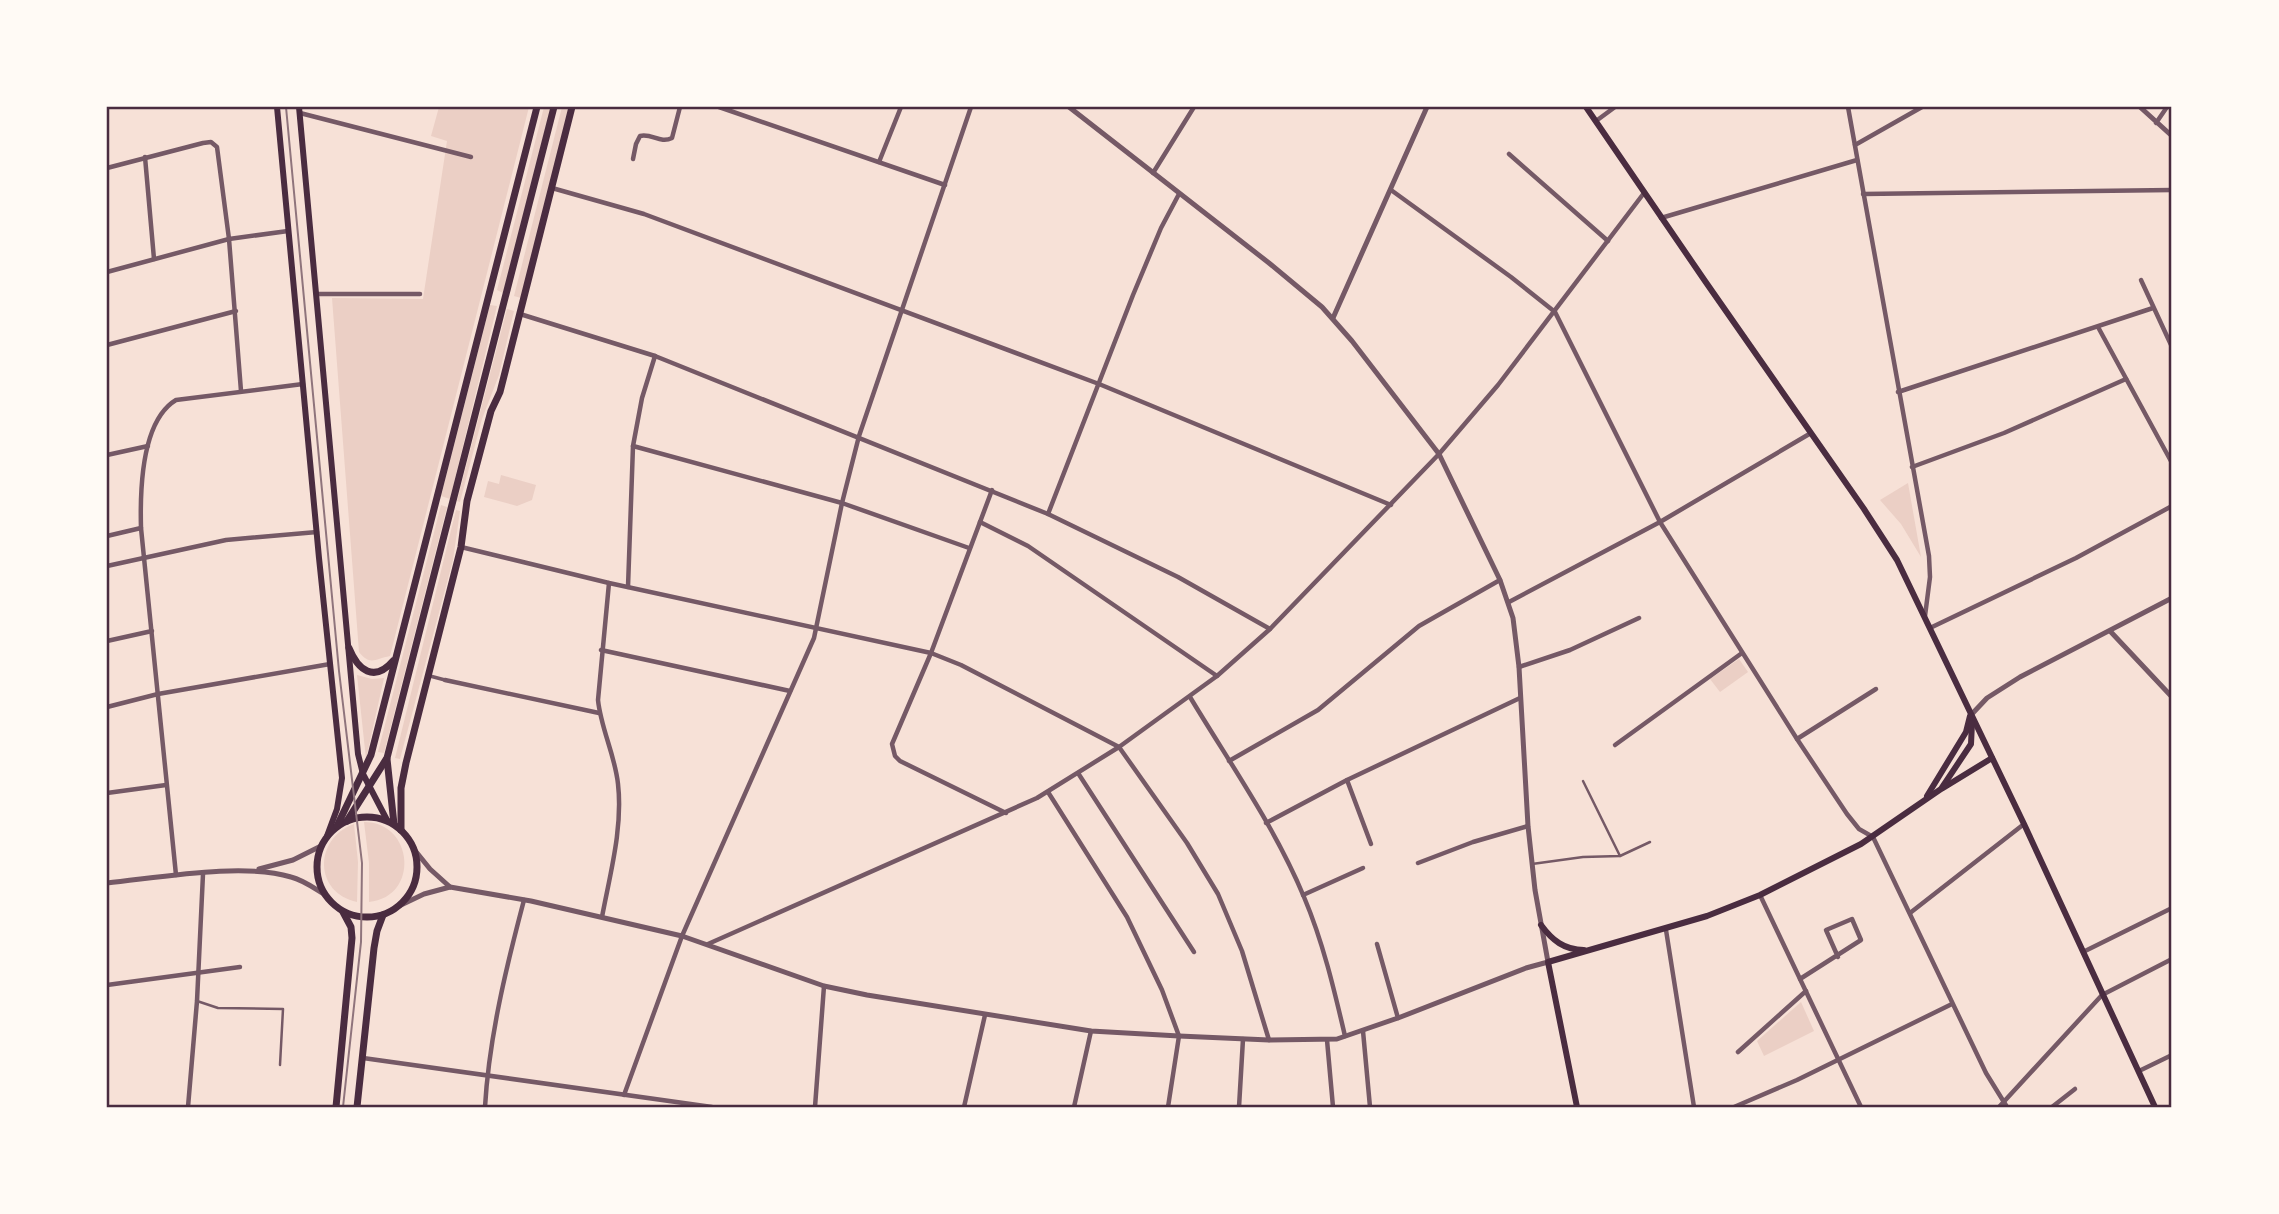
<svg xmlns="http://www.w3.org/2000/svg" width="2279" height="1214" viewBox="0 0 2279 1214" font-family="'Times New Roman',serif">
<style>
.green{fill:#ebcfc5}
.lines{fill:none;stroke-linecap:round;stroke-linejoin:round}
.service{stroke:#755966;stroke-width:2.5}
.pedestrian{stroke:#755966;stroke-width:3.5}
.minor{stroke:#755966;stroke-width:4.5}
.tertiary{stroke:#755966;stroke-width:5}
.secondary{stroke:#4a2c40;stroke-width:6}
.primary{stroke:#4a2c40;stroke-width:7}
.tram{stroke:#8f747c;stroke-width:2}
.neatline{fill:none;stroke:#4a2c40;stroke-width:2.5}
</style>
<rect width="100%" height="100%" fill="#f7e1d7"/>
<g class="green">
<path d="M439,107H529L390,656C375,659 370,666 359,652L332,298L423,299L447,141L431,136Z"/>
<polygon points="544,107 551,107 503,293 497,290"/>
<polygon points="562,107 569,107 521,298 514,296"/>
<polygon points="490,305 497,306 450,499 441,496"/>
<polygon points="507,309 514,311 499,375 482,419 460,502 457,501"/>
<polygon points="501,475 536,485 532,500 517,506 484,497 488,481 499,484"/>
<polygon points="1908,483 1921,557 1901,524 1880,500"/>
<polygon points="441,505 447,507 384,753 378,752"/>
<polygon points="456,510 460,511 453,560 400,759 395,758"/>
<polygon points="1739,659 1748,672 1720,692 1710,679"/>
<polygon points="357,675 372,679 384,678 366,759"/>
<path d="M364,822C414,822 420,897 369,902V863Z"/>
<path d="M354,824L358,862L357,902C314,893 313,839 354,824Z"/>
<polygon points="1801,1002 1814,1031 1764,1056 1757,1041"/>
</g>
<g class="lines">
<g class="service">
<polyline points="1583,781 1620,856"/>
<polyline points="1532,864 1583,857 1620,856 1650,842"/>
<polyline points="197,1001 218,1008 283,1009 280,1065"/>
</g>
<polyline class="pedestrian" points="430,676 445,680"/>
<g class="minor">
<polyline points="719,107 945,185"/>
<polyline points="1848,107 1929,556 1930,577 1925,616"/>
<polyline points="300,113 471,157"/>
<polyline points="1596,121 1615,107"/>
<polyline points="2156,123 2167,107"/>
<polyline points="1855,145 1922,107"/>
<polyline points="1509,154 1608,241"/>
<polyline points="145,157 154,259"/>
<path d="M633,159L636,144L640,136C652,133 660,144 672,138L680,107"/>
<polyline points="879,162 901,107"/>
<polyline points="107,168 203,143 211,142 217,147 229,239 241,391"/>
<polyline points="1153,173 1194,107"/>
<polyline points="552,188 644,214 1099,384 1391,505"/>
<polyline points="1391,190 1511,277 1555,312 1660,522 1797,739 1847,814 1859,829 1873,837 1986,1073 2007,1107"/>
<polyline points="1863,194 2172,190"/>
<polyline points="1661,218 1857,160"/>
<polyline points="107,272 229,239 288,231"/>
<polyline points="2141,280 2172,347"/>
<polyline points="316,294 420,294"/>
<polyline points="520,314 655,356 1048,514 1178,577 1270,629"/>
<polyline points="2098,327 2172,463"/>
<polyline points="107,345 236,311"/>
<polyline points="1898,392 2153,308"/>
<polyline points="633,446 842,503 969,548"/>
<polyline points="107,455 148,446"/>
<polyline points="1912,467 2004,433 2126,379"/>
<polyline points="992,490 931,653 892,744 895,756 900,761 1006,813"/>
<polyline points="1048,514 1133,295 1161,228 1179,194"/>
<polyline points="980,522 1028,546 1217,676"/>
<polyline points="107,536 141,528"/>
<polyline points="461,547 609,583 931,653 961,665 1119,747 1187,843 1218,894 1242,951 1269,1040"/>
<polyline points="107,566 226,540 317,532"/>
<polyline points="628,587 633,446 642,398 655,356"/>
<polyline points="1509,602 1660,522 1811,433"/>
<polyline points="1930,628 2076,558 2172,506"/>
<polyline points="107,641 152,631"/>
<polyline points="601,650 790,691"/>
<polyline points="1519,667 1570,650 1639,618"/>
<polyline points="445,680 599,713"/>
<path d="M1190,697C1229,762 1275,827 1304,897C1323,942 1334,989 1345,1036"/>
<polyline points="107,707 158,694 330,664"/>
<polyline points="1797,739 1876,689"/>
<polyline points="1615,745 1742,653"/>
<polyline points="1229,761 1318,710 1419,626 1500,580"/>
<polyline points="1078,773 1194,952"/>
<polyline points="1347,780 1371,844"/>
<polyline points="1048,792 1127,917 1162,990 1179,1036 1168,1107"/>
<polyline points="107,793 166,785"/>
<polyline points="1266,823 1347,780 1520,698"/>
<polyline points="1418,863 1473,842 1528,826"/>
<path d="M176,875L141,528C140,492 141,421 176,400L303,384"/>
<polyline points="1303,895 1363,868"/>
<polyline points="1760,895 1861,1107"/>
<polyline points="1910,913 2024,824"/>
<path d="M602,917C610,874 623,828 618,784C615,755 601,729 598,700L609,583"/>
<polyline points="1666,930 1694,1107"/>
<polyline points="708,944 1037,798 1119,747 1217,676 1270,629 1439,454 1498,385 1644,193"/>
<polyline points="1377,944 1398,1018"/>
<polyline points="2083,952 2172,908"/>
<polyline points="1800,979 1861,940 1852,919 1826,930 1838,957"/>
<polyline points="107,985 240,967"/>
<polyline points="1363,1031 1370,1107"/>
<polyline points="1327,1040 1333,1107"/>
<polyline points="1738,1052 1806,991"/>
<polyline points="363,1058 712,1107"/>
<polyline points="2139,1071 2172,1055"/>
<polyline points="624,1095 682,936 814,638 842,503 859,436 971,107"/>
<polyline points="188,1107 197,1001 203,874"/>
<path d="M485,1107C489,1038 506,968 524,900"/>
<polyline points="815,1107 824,986"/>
<polyline points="964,1107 985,1015"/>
<polyline points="1074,1107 1091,1031"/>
<polyline points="1239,1107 1243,1039"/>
<polyline points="1734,1107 1797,1080 1952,1004"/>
<polyline points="1999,1107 2102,995 2172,959"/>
<polyline points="2052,1107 2075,1089"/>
</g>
<g class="tertiary">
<polyline points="2140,107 2172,136"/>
<polyline points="1333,318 1427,107"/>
<polyline points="2110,631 2172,697"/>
<polyline points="1971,715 1987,698 2020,677 2172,598"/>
<polyline points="413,848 430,869 450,887"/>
<polyline points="259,869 293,860 321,846"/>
<path d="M107,883C157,878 243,862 291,877C303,880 314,888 324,894"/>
<polyline points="401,905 424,894 450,887 531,901 682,936 824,986 867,995 1091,1031 1179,1036 1269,1040 1337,1039 1398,1018 1526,968 1548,962 1535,890 1528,826 1519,667 1513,618 1500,580 1439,454 1352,341 1322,307 1269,263 1069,107"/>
</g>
<g class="secondary">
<polyline points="277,107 319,558 342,778 337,809 327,836"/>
<polyline points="299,107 358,754 363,774 387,820"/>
<polyline points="1586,107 1705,281 1864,509 1897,560 2024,824 2155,1107"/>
<polyline points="1943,788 1992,758"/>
<polyline points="1927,796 1966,732 1970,716"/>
<path d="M1541,925C1552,940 1564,950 1584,950"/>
<polyline points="1577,1107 1548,962 1707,916 1760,895 1861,844 1941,789 1971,744 1972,723"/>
</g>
<g class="primary">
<path d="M349,648C358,670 374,683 393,661"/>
<polyline points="387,759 394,824"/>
<circle cx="367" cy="867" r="50"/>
<polyline points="347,821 387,758 554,107"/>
<polyline points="337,826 371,755 537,107"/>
<polyline points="401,830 401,788 406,763 461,547 467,501 491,411 500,392 572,107"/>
<polyline points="336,1107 352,938 351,927 343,912"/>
<polyline points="357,1107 374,948 377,931 383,915"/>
</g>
<polyline class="tram" points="286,107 339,671 362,863 361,942 343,1107"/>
</g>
<rect width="2279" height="1214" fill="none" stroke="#fffaf5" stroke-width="217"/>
<rect x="108" y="108" width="2062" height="998" class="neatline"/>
</svg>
